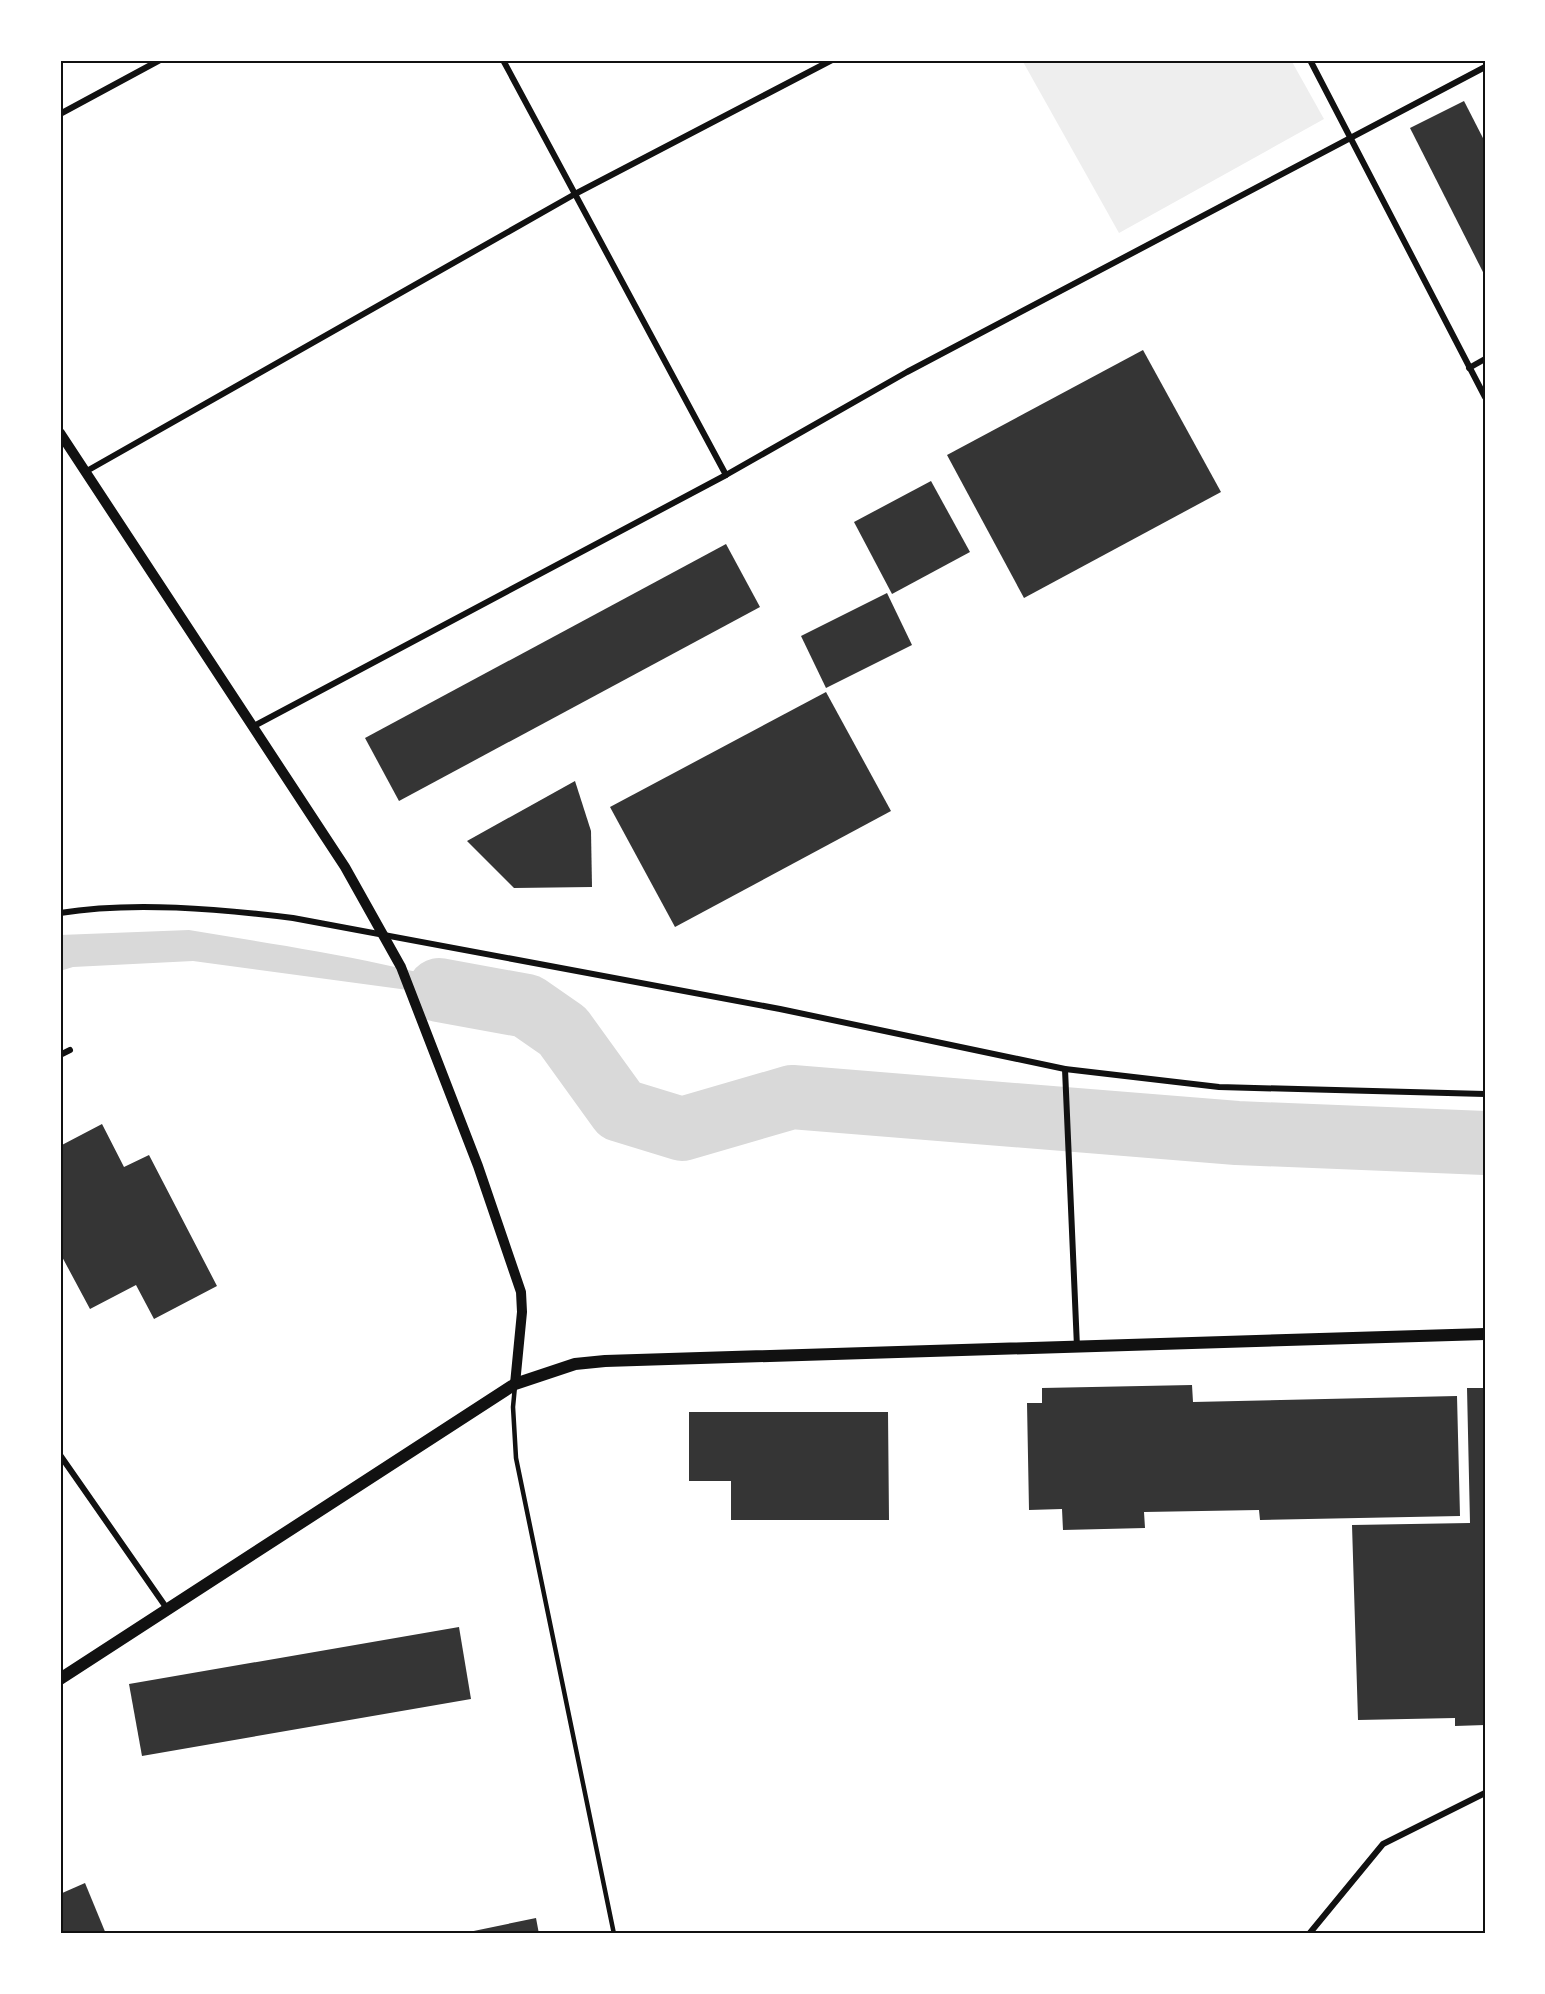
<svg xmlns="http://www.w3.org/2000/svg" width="1545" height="1994" viewBox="0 0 1545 1994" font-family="'Public Sans',sans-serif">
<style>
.green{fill:#eee}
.water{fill:#d9d9d9}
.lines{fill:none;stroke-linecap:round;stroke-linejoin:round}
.river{stroke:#d9d9d9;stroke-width:64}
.building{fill:#353535}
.service{stroke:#111;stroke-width:4.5}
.minor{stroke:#111;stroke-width:6}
.tertiary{stroke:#111;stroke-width:10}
.secondary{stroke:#111;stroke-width:12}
.neatline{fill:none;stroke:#111;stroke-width:2}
</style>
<rect width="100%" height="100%" fill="#fff"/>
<polygon class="green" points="1022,60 1291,60 1324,119 1119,233"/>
<path class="water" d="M189,930C302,949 419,964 527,1006L193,961L73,967L60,971V935Z"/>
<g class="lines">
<polyline class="river" points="439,990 527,1006 563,1031 620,1110 682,1129 792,1097 1237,1133 1485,1143"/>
</g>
<g class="building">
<polygon points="1464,101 1485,142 1485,276 1410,128"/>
<polygon points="1143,350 1221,492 1024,598 947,455"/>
<polygon points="931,481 970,552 892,594 854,522"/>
<polygon points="726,544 760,607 399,801 365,738"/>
<polygon points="887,593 912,645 826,688 801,636"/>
<polygon points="826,692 891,811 675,927 610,807"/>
<polygon points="575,781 591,831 592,887 514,888 467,841"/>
<polygon points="102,1124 124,1167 149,1155 217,1286 154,1319 136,1285 90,1309 60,1253 60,1146"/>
<polygon points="1192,1385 1193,1402 1457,1396 1460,1516 1260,1520 1259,1510 1144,1512 1145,1528 1063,1530 1062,1509 1029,1510 1027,1403 1042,1403 1042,1388"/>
<polygon points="1467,1388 1485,1388 1485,1725 1455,1726 1455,1718 1358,1720 1352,1525 1470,1523"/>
<polygon points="689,1412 888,1412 889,1520 731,1520 731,1481 689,1481"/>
<polygon points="459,1627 471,1699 142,1756 129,1684"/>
<polygon points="85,1883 106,1934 60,1934 60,1894"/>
<polygon points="536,1918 539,1934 464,1934 464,1933"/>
</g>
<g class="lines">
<polyline class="service" points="515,1386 513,1407 516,1458 614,1934"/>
<g class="minor">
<polyline points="503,60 726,475"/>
<polyline points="1310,60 1485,397"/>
<polyline points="60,114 160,60"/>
<polyline points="1469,368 1485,359"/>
<polyline points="85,472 575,194 832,60"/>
<polyline points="254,726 726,475 907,372 1485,67"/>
<path d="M60,913C132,901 220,909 293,918L780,1009L1065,1069L1219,1087L1485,1094"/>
<polyline points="60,1055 70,1050"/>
<polyline points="1065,1069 1077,1347"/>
<polyline points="60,1455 168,1610"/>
<polyline points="1309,1934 1383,1844 1485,1793"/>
</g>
<polyline class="tertiary" points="60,433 345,867 401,967 478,1166 521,1292 522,1312 515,1384"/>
<polyline class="secondary" points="60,1679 515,1384 575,1364 605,1361 1485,1334"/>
</g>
<rect width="1545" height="1994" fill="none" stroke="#ffffff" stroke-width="123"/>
<rect x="62" y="62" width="1422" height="1870" class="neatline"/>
</svg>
